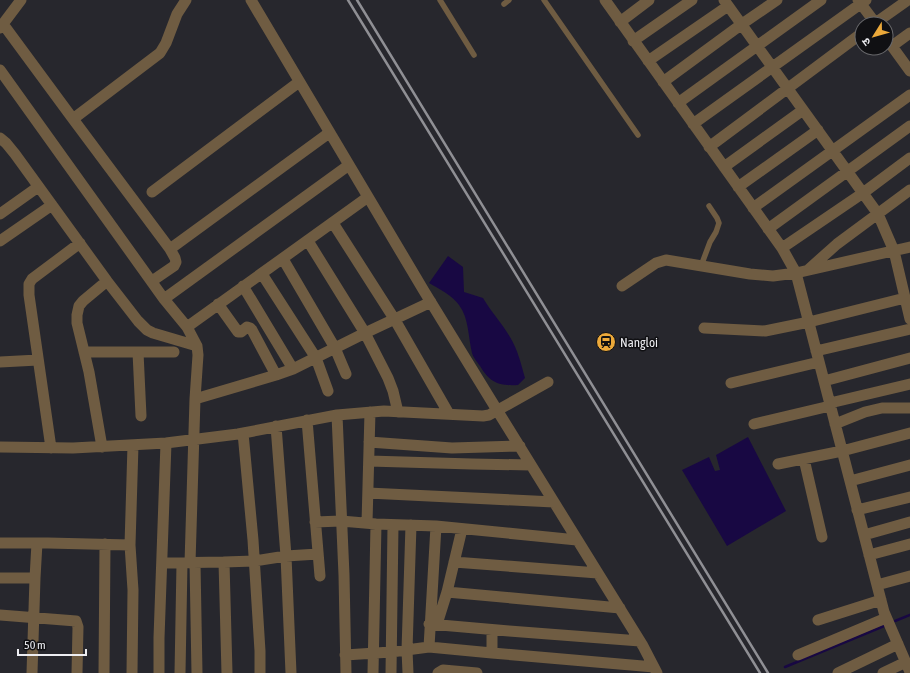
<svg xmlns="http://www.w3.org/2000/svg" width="910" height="673" viewBox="0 0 910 673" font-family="'Asap Condensed','Noto Sans Devanagari',sans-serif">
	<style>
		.water { fill: #180843 }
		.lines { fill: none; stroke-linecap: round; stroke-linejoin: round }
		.stream { stroke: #180843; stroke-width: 2.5 }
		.lane { stroke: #6f5c42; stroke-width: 5.5 }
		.street { stroke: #6f5c42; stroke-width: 11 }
		.rail { stroke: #8f8f94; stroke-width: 2.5 }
		.labels { text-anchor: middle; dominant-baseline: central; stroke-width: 3; stroke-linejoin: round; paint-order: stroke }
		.poi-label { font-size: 13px; fill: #eeeef2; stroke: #101013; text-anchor: start }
	</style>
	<rect width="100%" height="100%" fill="#27272d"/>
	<path class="water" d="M448 256 463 267 464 292 483 298C491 312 502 323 510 337 518 350 521 364 525 378L518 385C499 386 490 383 480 366 477 362 473 357 472 353 468 337 469 318 459 305 452 295 439 289 429 283Z
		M748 437 786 511 727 546 682 470 709 457 715 471 720 470 716 455Z"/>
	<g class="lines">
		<path class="stream" d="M895 621 910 615
			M785 667 884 626"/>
		<path class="lane" d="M440 0 474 55
			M544 0 638 135
			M504 4 509 0
			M701 266 710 242 716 232 719 223 717 218 709 206"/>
		<path class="street" d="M251 0 424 291 497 410 643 646 657 673
			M605 0 782 248 796 273 884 612 910 672
			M724 0 878 214 894 251 910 319
			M858 0 876 24
			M620 22 649 0
			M3 24 73 119 170 249 175 258 176 262 174 266 152 281
			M874 24 908 0
			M0 28 21 0
			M886 38 910 71
			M633 41 692 0
			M892 46 910 33
			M648 61 728 6
			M0 70 164 299 187 327 197 346 198 355 195 399 190 563
			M663 82 742 24 777 0
			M678 103 821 0
			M73 119 160 53 166 43 177 14 186 0
			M693 124 866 0
			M0 138 6 143 15 154 107 281 138 321 147 330 153 333 197 346
			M709 147 862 33
			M724 167 803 110
			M738 187 818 130
			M152 192 299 82
			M753 208 910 95
			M0 214 38 187
			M333 223 395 320 449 414
			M768 229 910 126
			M0 241 52 205
			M308 241 365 333 388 378 393 391 398 412
			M782 248 863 193 910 158
			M170 249 329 133
			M283 259 335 348 346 374
			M809 269 837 244 910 190
			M262 274 316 358 328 391
			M243 286 293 369
			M622 286 656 263 666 260 750 274 773 276 796 273 910 247
			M164 299 349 165
			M218 304 238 332H241L247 327 250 328 252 330 276 375
			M187 327 368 197
			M704 328 765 331 809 322 905 298
			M816 351 910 329
			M84 352H174
			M138 352 141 416
			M0 362 38 360
			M824 381 910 358
			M731 383 819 362
			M195 399 276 375 293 369 365 333 431 302
			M830 403 910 384
			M337 415 344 575 346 673
			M307 420 320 576
			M754 424 830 406
			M835 424 865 412 882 408H910
			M276 426 286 556 291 673
			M243 433 253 540 260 651V673
			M369 442 452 448 520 446
			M0 447 73 448 166 443 238 434 337 415 384 411 483 416 489 415 548 382
			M102 447 89 372 77 323V315L79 306 83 301 107 281
			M51 448 29 295V284L32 279 80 243
			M804 459 822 537
			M369 461 472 464 531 465
			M778 464 842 451 910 433
			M850 481 910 465
			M368 493 554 502
			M857 510 910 497
			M315 522 341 521 376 524 436 526 577 540
			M367 523 370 412
			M864 535 910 522
			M0 543H48L130 545
			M869 555 910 544
			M454 562 598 573
			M162 563 224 562
			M195 563 197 673
			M0 578H35
			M877 585 910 576
			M447 592 620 608
			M0 615 76 621 78 627 77 673
			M818 620 881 600
			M429 624 509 631 640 641
			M437 624 447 592 462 529
			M429 647 492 653V630
			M492 653 654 667
			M345 655 391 652 429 647 436 526
			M798 655 886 618
			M32 673 35 578 37 543
			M104 673 105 544
			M132 673 133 590 130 545 133 445
			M159 673V638L166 443
			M180 673 182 563
			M227 673 224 562 254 561 286 556 318 554
			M373 673 376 524
			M391 673 393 525
			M408 673 407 650 411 525
			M438 673 443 670 477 673
			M838 673 898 644
			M883 673 906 662"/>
		<path class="rail" d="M348 0 760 673
			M357 0 768 673"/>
	</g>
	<defs>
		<g id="station-disc" transform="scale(1)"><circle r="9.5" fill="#eca93a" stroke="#101013"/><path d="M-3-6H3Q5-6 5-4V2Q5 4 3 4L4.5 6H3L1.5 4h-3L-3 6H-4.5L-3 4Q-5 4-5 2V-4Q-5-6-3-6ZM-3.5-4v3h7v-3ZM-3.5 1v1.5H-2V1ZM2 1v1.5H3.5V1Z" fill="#111"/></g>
	</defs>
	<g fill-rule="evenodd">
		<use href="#station-disc" x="606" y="342"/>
	</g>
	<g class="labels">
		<g class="poi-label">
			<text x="620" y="342">Nangloi</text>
		</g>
	</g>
	<g transform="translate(874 36) rotate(233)"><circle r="19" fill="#101013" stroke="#69696c"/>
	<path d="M0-3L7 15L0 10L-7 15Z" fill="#eca93a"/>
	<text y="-6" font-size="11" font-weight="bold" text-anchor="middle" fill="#eeeef2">उ</text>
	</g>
	<path d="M18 649v6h68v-6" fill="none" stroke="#eeeef2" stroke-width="2"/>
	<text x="24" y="649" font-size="12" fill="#eeeef2" stroke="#101013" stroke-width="3" paint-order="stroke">50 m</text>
</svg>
